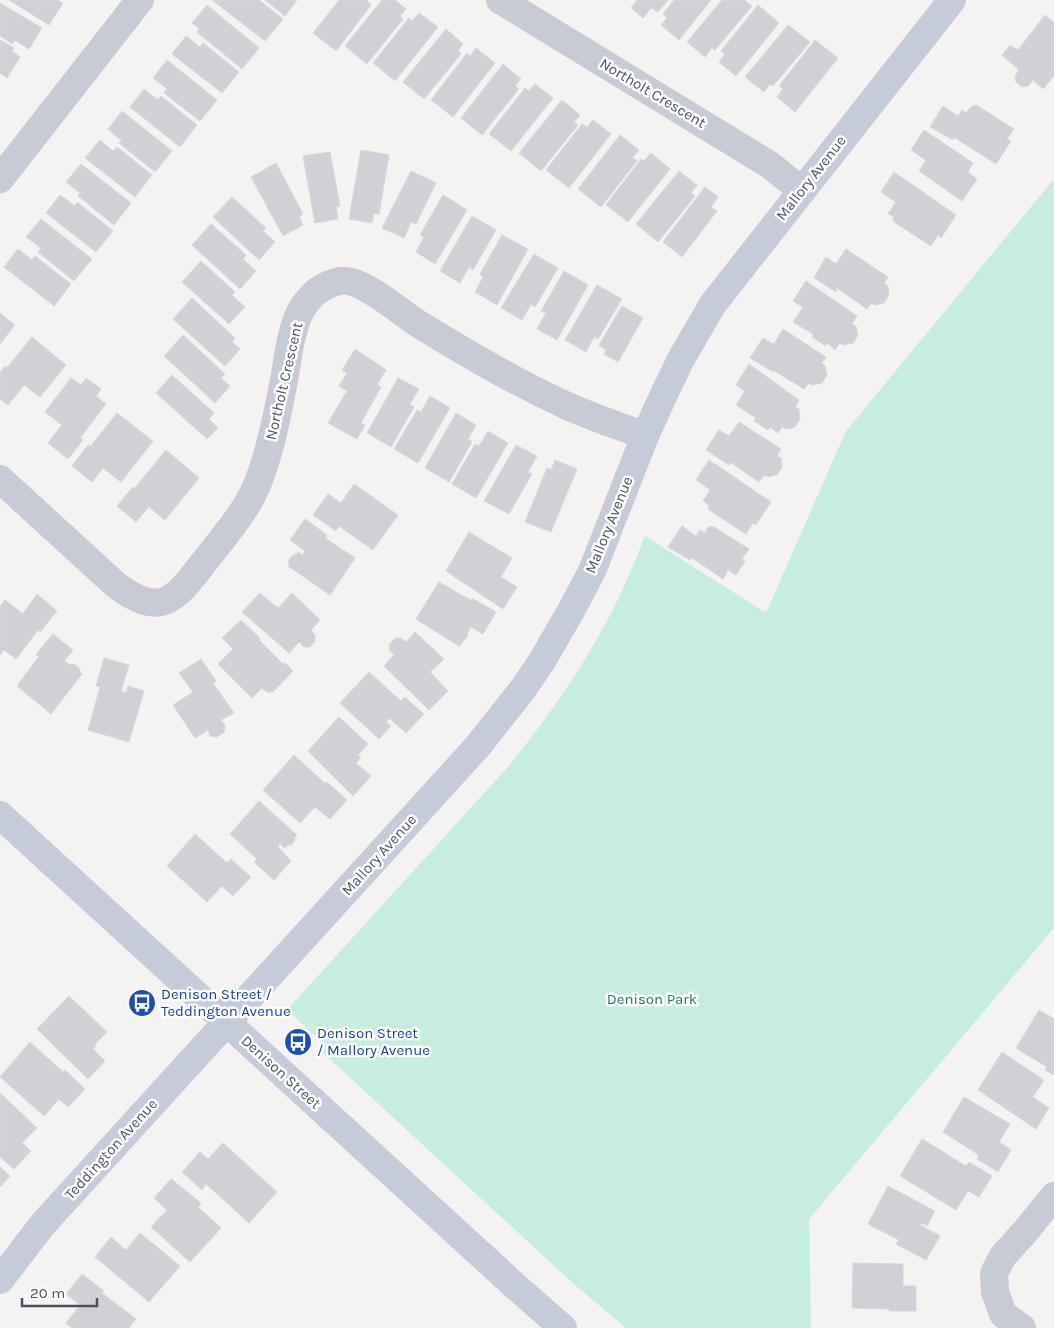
<svg xmlns="http://www.w3.org/2000/svg" width="1054" height="1328" viewBox="0 0 1054 1328" font-family="Karla,sans-serif">
	<style>
		.green { fill: #c5eede }
		.building { fill: #d0d1d6; stroke: #d7d7dd }
		.lines { fill: none; stroke-linecap: round; stroke-linejoin: round }
		.street { stroke: #c7cbd6; stroke-width: 28 }
		.secondary { stroke: #c6cbd9; stroke-width: 28 }
		.labels { text-anchor: middle; dominant-baseline: central; stroke-width: 5; stroke-linejoin: round; paint-order: stroke }
		.street-label { font-size: 15px; fill: #4b515f; stroke: #fff }
		.transit-label { font-size: 15px; fill: #164399; stroke: #fff; text-anchor: start }
		.park-label { font-size: 15px; fill: #1d7f63; stroke: #fff }
	</style>
	<rect width="100%" height="100%" fill="#f4f3f2"/>
	<path class="green" d="M1054 179V928L809 1219 811 1328H626L576 1286 320 1050 324 1044 287 1010 508 767C553 711 595 651 624 586 632 570 638 553 645 536L766 613 846 431Z"/>
	<path class="building" d="M9 0H57L63 3 49 25Z
		M212 0H259L283 19 265 41Z
		M265 0H297L285 16Z
		M339 0H368L367 1 371 5 336 51 313 33Z
		M382 0H395L406 9 400 16 403 19 367 64 345 46Z
		M637 0H668L658 12 651 8 643 18 631 8Z
		M674 0H711L679 40 661 25 667 18 663 14Z
		M722 0H744L752 6 715 50 712 48 705 57 687 42Z
		M0 3 42 28 29 49 15 40 13 44 0 36Z
		M207 5 259 48 242 69 197 32 200 29 192 23Z
		M758 5 779 23 736 76 719 62 725 54 721 51Z
		M419 13 438 27 395 81 373 63 409 18 412 21Z
		M1045 15 1054 22V76L1043 89 1033 80 1028 86 1022 87 1016 82 1015 76 1019 70 1002 55 1010 45 1018 50Z
		M788 25 810 42 773 86 770 84 764 92 745 77Z
		M446 29 463 44 458 51 461 54 424 99 403 82Z
		M186 36 200 47 203 43 239 72 222 93 172 54Z
		M0 40 14 48 12 51 20 57 7 78 0 73Z
		M815 40 838 58 795 112 777 97 783 89 779 86Z
		M476 48 495 63 453 117 431 100 467 53 470 56Z
		M167 60 217 100 200 121 164 93 167 89 153 78Z
		M503 64 521 79 515 86 519 89 482 135 461 118Z
		M535 84 553 98 511 151 489 134 525 88 529 91Z
		M144 89 158 100 161 96 197 125 180 147 130 107Z
		M562 100 580 115 574 122 578 125 541 171 519 153Z
		M976 105 1014 129 1007 139 1011 141 996 164 954 137 953 140 930 127 943 106 958 116 962 110 966 113 971 107Z
		M122 111 172 151 155 172 119 143 122 141 108 129Z
		M593 120 611 134 569 188 546 170 582 124 587 127Z
		M924 130 973 163 968 172 977 179 962 201 919 171 926 160 911 150Z
		M620 135 639 150 632 158 637 161 601 207 578 189Z
		M100 140 113 151 117 147 152 175 135 197 85 158Z
		M361 150 389 155 379 214 374 213 372 223 349 219Z
		M330 152 340 206 336 207 338 219 315 223 303 156Z
		M651 153 670 169 628 222 606 205 641 159 644 161Z
		M276 163 303 214 299 217 303 225 283 236 251 177Z
		M81 164 131 203 114 225 78 196 80 193 66 182Z
		M411 171 436 183 416 224 411 222 404 238 382 228Z
		M679 171 697 185 691 193 695 196 658 242 636 224Z
		M894 172 956 215 941 238 938 235 931 246 894 222 893 216 888 214 896 202 881 192Z
		M705 187 718 197 711 207 717 211 682 257 663 242Z
		M60 195 75 206 77 202 113 231 96 252 46 213Z
		M443 195 467 210 435 264 416 252 424 237 420 235Z
		M232 197 266 228 263 231 275 242 259 260 213 217Z
		M472 216 496 230 473 270 469 267 460 283 440 271Z
		M41 219 92 259 74 281 38 252 41 248 26 237Z
		M211 224 246 255 243 259 256 271 240 289 192 245Z
		M502 235 528 249 497 305 475 292 483 277 480 274Z
		M18 249 32 260 35 256 71 284 54 306 4 267Z
		M846 249 888 277 884 283 888 286 889 295 884 303 875 305 871 303 867 309 837 288 836 292 814 278 826 257 836 264Z
		M534 254 558 268 535 307 531 304 522 320 501 308Z
		M201 261 235 292 232 295 245 307 229 324 182 282Z
		M564 271 588 285 557 340 537 329 546 313 541 311Z
		M806 281 857 316 852 324 856 326 858 335 853 343 844 345 840 343 835 350 827 343 826 346 812 337 813 334 793 322 803 307 793 301Z
		M597 285 622 299 598 339 594 337 586 352 565 340Z
		M192 298 235 338 232 342 240 349 225 366 173 319Z
		M622 306 643 318 618 362 604 354 606 350 599 345Z
		M0 313 15 325 0 344Z
		M783 329 826 357 822 363 825 366 827 375 822 383 812 385 809 383 804 389 773 370V372L750 358 763 338 774 344Z
		M183 335 225 374 221 378 230 386 215 403 164 356Z
		M32 337 66 365 40 397 24 385 8 405 0 399V373L5 366 7 368Z
		M355 349 386 370 377 385 381 387 361 423 365 425 357 439 328 423 347 391 339 386 347 373 342 370Z
		M749 364 799 400 795 407 799 409 800 419 795 427 786 429 782 427 778 433 770 427 768 430 754 421 756 418 736 405 745 391 736 385Z
		M172 375 214 413 209 419 218 428 207 439 156 393Z
		M71 378 81 385 86 378 101 389 96 396 106 404 80 438 83 440 68 459 48 443 62 425 45 412Z
		M398 378 419 389 410 404 414 407 391 447 367 433Z
		M430 396 450 408 418 463 394 449 417 410 421 412Z
		M117 413 153 441 121 482 103 468 92 482 72 466 88 445 90 447Z
		M456 413 476 425 468 439 472 442 449 482 425 468Z
		M739 422 781 449 777 456 781 458 782 467 777 475 768 477 764 475 759 482 730 462 729 465 706 450 719 430 729 436Z
		M488 431 508 443 476 498 452 484 475 444 479 446Z
		M516 445 537 456 528 472 532 474 509 514 484 501Z
		M166 450 199 478 165 520 149 507 136 522 117 506 133 487 135 488Z
		M555 460 577 469 551 532 525 522 547 468 551 470Z
		M709 460 771 502 756 525 753 523 746 534 709 510 708 504 703 501 710 490 696 480Z
		M354 484 398 515 373 550 339 526 336 531 313 515 328 494 341 503Z
		M305 519 327 535 325 538 355 558 330 595 288 566 290 564 288 561 293 555 297 554 298 552 303 555 305 551 290 540Z
		M682 526 696 536 700 530 705 533 708 527H714L749 549 742 559 745 561 736 575 728 570 723 579 692 558 690 560 668 547Z
		M469 532 512 558 501 577 517 587 503 609 446 571Z
		M439 582 472 601V598L496 612 483 634 471 627 467 633 468 636 459 646 416 619Z
		M260 593 278 608 292 593 320 620 311 630 315 635V641L310 647H304L299 642 289 653 242 612Z
		M37 594 57 611 40 632 39 629 16 659 4 650 0 655V606L5 600 23 614Z
		M241 620 260 638 259 640 283 664 285 663 293 671 273 692H267L262 688 252 698 218 664 233 649 222 638Z
		M415 632 444 659 430 672 448 691 429 710 384 666 394 655 390 651 389 645 395 638H401L406 642Z
		M53 634 73 650 64 661 71 665 74 664 80 669V672L82 674 51 714 17 686 39 656 36 655 37 653Z
		M104 658 129 665 121 691 126 693 128 686 144 691 129 742 88 730 100 687 96 686Z
		M201 659 216 681 213 683 234 713 221 720 225 726 224 732 217 737 210 736 208 730 195 738 173 705 193 692 179 673Z
		M369 672 401 701 405 697 424 714 406 733 389 718 386 722 391 726 379 739 340 703Z
		M339 717 368 744 358 755 361 758 356 763 371 776 353 796 308 751Z
		M294 755 326 784 327 782 347 800 330 819 315 807 300 823 263 790Z
		M259 801 297 835 294 838 295 840 291 845H288L285 848 280 844 278 847 291 861 274 880 254 862 257 859 230 834Z
		M195 834 227 863 231 859 251 877 233 896 222 886 207 902 167 866Z
		M69 996 107 1032 95 1044 96 1045 93 1049 105 1061 88 1079 37 1029Z
		M1039 1010 1054 1019V1075L1045 1070 1047 1067 1016 1048Z
		M30 1042 63 1072 65 1070 85 1089 68 1107 59 1099 44 1116 0 1077Z
		M1002 1052 1044 1080 1033 1097 1049 1108 1036 1129 978 1090Z
		M0 1093 37 1128 22 1143 31 1151 14 1169 0 1157Z
		M964 1097 1010 1124 999 1142 1011 1150 998 1172 977 1159 979 1155 943 1132Z
		M922 1139 966 1166 969 1162 992 1176 979 1197 968 1191 956 1210 900 1176Z
		M223 1143 277 1192 249 1223 206 1184 202 1190 182 1172 200 1152 208 1159Z
		M0 1167 10 1176 0 1187Z
		M171 1179 201 1203 198 1207 221 1228 190 1262 151 1227 167 1210 154 1198Z
		M888 1186 935 1211 927 1226 921 1223 920 1225 940 1236 926 1260 896 1244 899 1240 868 1224Z
		M140 1233 180 1266 149 1302 95 1257 111 1237 126 1250Z
		M853 1263 903 1264V1286H916V1311H889V1309L852 1308Z
		M82 1274 104 1291 102 1293 136 1319 129 1328H72L66 1323 80 1305 66 1294Z"/>
	<g class="lines">
		<path class="street" d="M500 0 770 165 802 191
			M0 179 140 0
			M0 479 116 585C158 616 172 604 201 566 223 537 250 509 261 474 272 445 279 406 285 375 288 355 291 333 299 314 308 297 320 285 340 281 360 277 399 311 417 323 464 352 511 380 561 403 588 416 617 425 645 436
			M1022 1328 1003 1314 995 1292 994 1273 1003 1256 1024 1233 1054 1196"/>
		<path class="secondary" d="M0 815 514 1285 563 1328
			M0 1280 43 1224 477 747 523 689 542 661 572 609 592 571 645 436 665 392 681 359 713 304 952 0"/>
	</g>
	<defs>
		<g id="bus-disc" transform="scale(1.4375)"><circle r="9.5" fill="#1a4fb4" stroke="#fff"/><path d="M-5-6H5V4H4V6H2V4H-2V6H-4V4H-5ZM-3.5-4V0h7V-4ZM-3.5 1.2v1.5H-2V1.2ZM2 1.2v1.5H3.5V1.2Z" fill="#fff"/></g>
	</defs>
	<g fill-rule="evenodd">
		<use href="#bus-disc" x="142" y="1003"/>
		<use href="#bus-disc" x="298" y="1042"/>
	</g>
	<g class="labels">
		<g class="street-label">
			<text transform="translate(653 93) rotate(31)">Northolt Crescent</text>
			<text transform="translate(811 178) rotate(-52)">Mallory Avenue</text>
			<text transform="translate(284 381) rotate(-77)">Northolt Crescent</text>
			<text transform="translate(609 525) rotate(-68)">Mallory Avenue</text>
			<text transform="translate(379 855) rotate(-48)">Mallory Avenue</text>
			<text transform="translate(281 1072) rotate(42)">Denison Street</text>
			<text transform="translate(111 1149) rotate(-48)">Teddington Avenue</text>
		</g>
		<g class="transit-label">
			<text x="161" y="994">Denison Street /<tspan x="161" dy="17">Teddington Avenue</tspan></text>
			<text x="317" y="1033">Denison Street<tspan x="317" dy="17">/ Mallory Avenue</tspan></text>
		</g>
		<g class="park-label">
			<text x="652" y="999">Denison Park</text>
		</g>
	</g>
	<path d="M22 1298v8h75v-8" fill="none" stroke="#4b515f" stroke-width="2.5"/>
	<text x="30" y="1298" font-size="15" fill="#4b515f" stroke="#ffffff" stroke-width="4" paint-order="stroke">20 m</text>
</svg>
